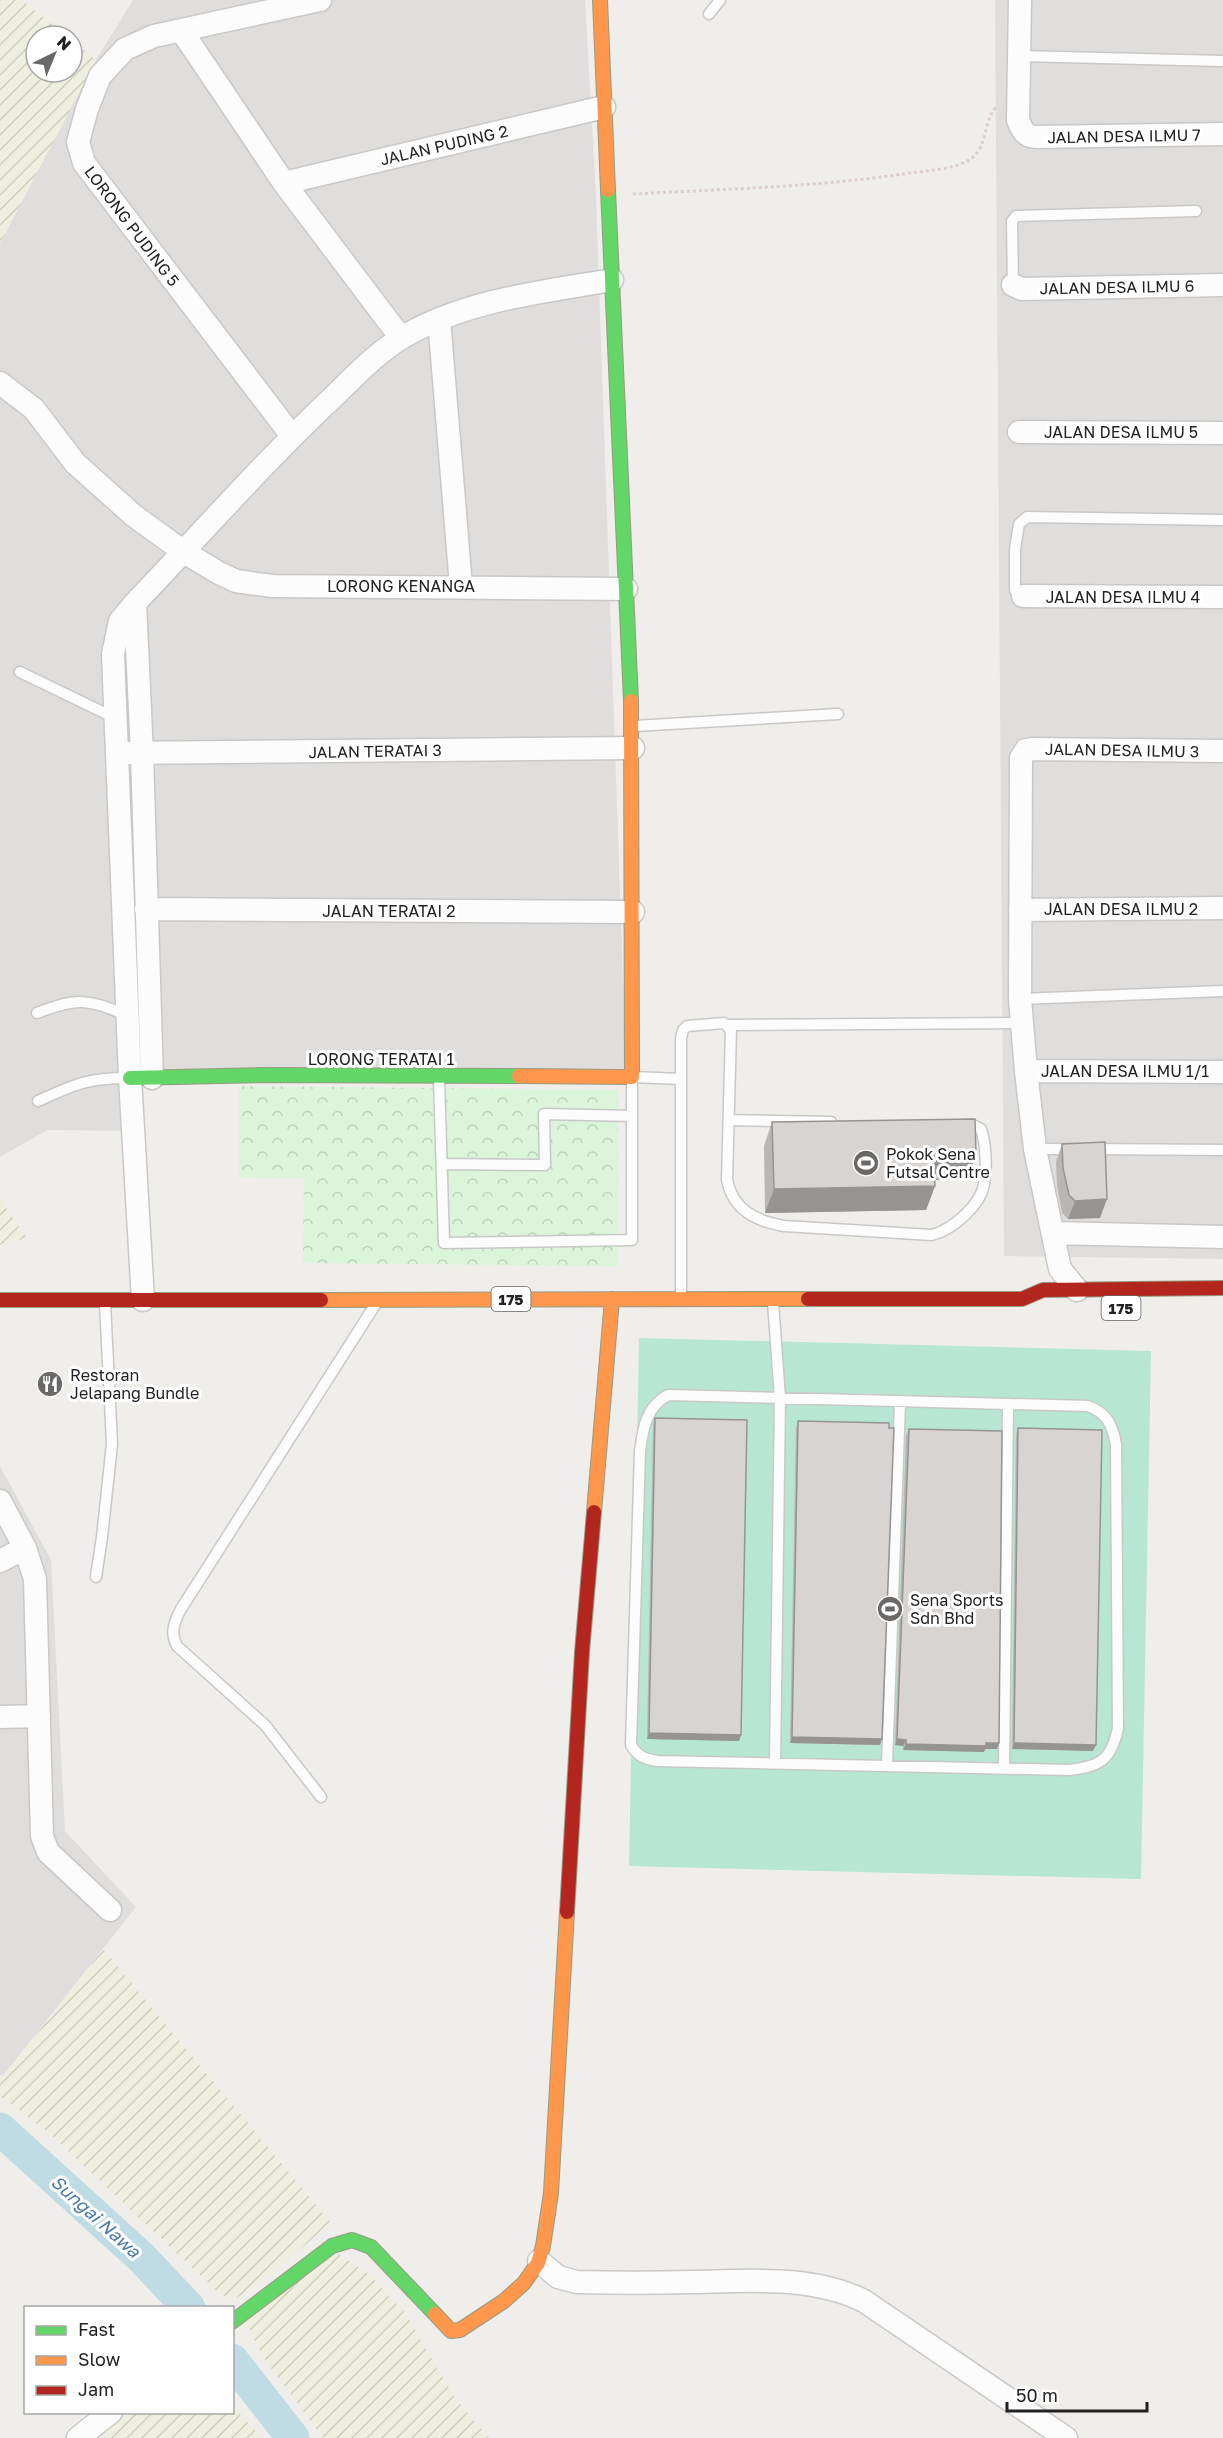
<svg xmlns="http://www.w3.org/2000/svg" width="1223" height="2438" viewBox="0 0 1223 2438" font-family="'Golos Text',sans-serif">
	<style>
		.residential { fill: #dfdedc }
		.farmland { fill: url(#farmland-furrows) }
		.park { fill: url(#park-crowns) }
		.pitch { fill: #b7e6d2 }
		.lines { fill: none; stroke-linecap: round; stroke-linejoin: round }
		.river { stroke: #bfdbe3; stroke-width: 33 }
		.lane-casing { stroke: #c9c8c7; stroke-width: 13 }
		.street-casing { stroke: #c9c8c7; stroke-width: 25 }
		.fast-casing { stroke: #999a82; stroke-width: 16 }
		.slow-casing { stroke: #999a82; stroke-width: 16 }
		.jam-casing { stroke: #999a82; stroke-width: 16 }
		.path { stroke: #dccecd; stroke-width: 3; stroke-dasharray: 3 3; stroke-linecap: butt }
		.lane { stroke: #fdfcfc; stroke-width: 10 }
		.street { stroke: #fdfcfc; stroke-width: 22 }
		.fast { stroke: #63d668; stroke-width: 14 }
		.slow { stroke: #ff974d; stroke-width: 14 }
		.jam { stroke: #b3261e; stroke-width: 14 }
		.wall { fill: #b9b6b5 }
		.shaded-wall { fill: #969493 }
		.building { fill: #d7d4d2; stroke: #969493; stroke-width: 1.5 }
		.labels { text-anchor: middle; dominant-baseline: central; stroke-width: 6; stroke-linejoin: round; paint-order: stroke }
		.shield { fill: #fff; stroke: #646464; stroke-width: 1.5 }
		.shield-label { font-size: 15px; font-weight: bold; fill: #222 }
		.street-label { font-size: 16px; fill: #222; stroke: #fff }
		.poi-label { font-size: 16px; fill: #222; stroke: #fff; text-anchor: start }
		.water-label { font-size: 18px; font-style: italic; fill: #4a7aab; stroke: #fff }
	</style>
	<defs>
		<pattern id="farmland-furrows" width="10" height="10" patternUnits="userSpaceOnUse" patternTransform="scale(1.5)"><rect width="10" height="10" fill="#efefdf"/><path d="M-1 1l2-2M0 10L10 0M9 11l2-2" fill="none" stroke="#cdcdbf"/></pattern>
		<pattern id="park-crowns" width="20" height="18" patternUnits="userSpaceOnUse" patternTransform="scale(1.5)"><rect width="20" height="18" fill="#daf5da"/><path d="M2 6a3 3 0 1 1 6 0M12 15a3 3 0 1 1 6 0" fill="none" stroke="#bbd2bb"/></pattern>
	</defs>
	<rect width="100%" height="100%" fill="#f0eeeb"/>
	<path class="residential" d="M133 0H585L596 197 626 1068 134 1075V1131L47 1130 0 1157V243L96 60Z
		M995 0H1223V1259L1004 1256Z
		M0 1466 51 1560 65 1831 136 1907 2 2077 0 2075Z"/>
	<path class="farmland" d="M0 0H22L67 36H36V72H72V40L96 60 0 243Z
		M0 1199 27 1238 0 1245Z
		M103 1949 331 2223 255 2287 236 2298 221 2295 49 2133 0 2096V2075L3 2077Z
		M334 2251 369 2274 405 2313 455 2398 489 2438H323L263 2357 243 2316Z
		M233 2407 262 2438H85L118 2413 232 2412Z"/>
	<path class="park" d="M239 1086 618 1090 617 1266 303 1263 304 1178 239 1177Z"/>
	<path class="pitch" d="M639 1338 1151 1351 1141 1879 629 1866Z"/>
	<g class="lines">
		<path class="river" d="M0 2129 142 2258 189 2308
			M232 2360 293 2438"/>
		<g class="lane-casing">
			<path id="lane" d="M709 14 720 0
				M1020 56 1223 61
				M1013 285 1012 221 1016 216 1196 211
				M1023 596 1015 590V549L1019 524 1027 517 1223 520
				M20 672 115 718
				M635 726 838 714
				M1020 999 1223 991
				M37 1013C78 997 88 999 128 1016
				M727 1025 1022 1023
				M439 1079 444 1243 632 1240V1077L681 1079
				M38 1101C74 1085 87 1078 126 1078
				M729 1120 831 1122
				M1035 1149H1073
				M1091 1149 1223 1150
				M442 1164 545 1165 544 1114 632 1116
				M681 1297V1039L683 1030 687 1026 724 1023 731 1030 727 1180C733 1210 756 1221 784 1226L932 1235C952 1230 981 1205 984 1184 987 1168 986 1144 981 1129L973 1125H963
				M773 1302 780 1398 775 1763
				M668 1395 1088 1406C1107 1413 1112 1424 1116 1444L1118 1728C1111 1761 1100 1766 1069 1770L657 1761C645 1759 637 1756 631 1745L640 1451C643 1428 646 1407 668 1395Z
				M96 1577 102 1537 112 1444 105 1303
				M887 1765 900 1402
				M1004 1768 1008 1404
				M321 1797 265 1725 177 1646C170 1633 174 1622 181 1609L375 1305"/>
		</g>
		<g class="street-casing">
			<path id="street" d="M1020 0 1018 120C1022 130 1025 137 1037 137L1223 134
				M181 30 284 183 401 338
				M284 183 604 107
				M1013 285 1022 289 1223 285
				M439 319 461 586
				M0 383 34 409 75 463 133 515 184 552 219 573 236 581 272 586 626 589
				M1019 432 1223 433
				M292 436 84 163 78 142 87 109 100 76 125 49 154 36 320 0
				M1023 596 1223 597
				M135 603 142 754 152 1078
				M117 753 633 748
				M146 909 633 912
				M1020 910 1223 908
				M1026 1071 1223 1072
				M1054 1233 1223 1237
				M1077 1290 1060 1269 1035 1149 1026 1071 1020 999 1021 758 1026 750 1033 749 1223 751
				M143 1300 130 1078 113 654 120 621 135 603C200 535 262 464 330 400 353 378 376 353 403 337 466 300 541 292 612 280
				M0 1501 25 1548 35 1579 42 1836 48 1852 110 1910
				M0 1561 25 1548
				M0 1717 39 1716
				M539 2261 558 2277 577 2282C616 2283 654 2283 692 2282 748 2281 813 2275 864 2301L1066 2438
				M78 2438 111 2412"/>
		</g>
		<g class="fast-casing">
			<path id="fast" d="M608 190 631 701
				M130 1078 265 1075 519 1076
				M232 2322 332 2246 352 2240 371 2247 435 2314"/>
		</g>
		<g class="slow-casing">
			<path id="slow" d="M600 0 608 190
				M519 1076 632 1077 631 701
				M321 1300 808 1299
				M594 1512 612 1299
				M435 2314 451 2331 460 2330 504 2301 524 2283 538 2263 543 2246 551 2193 567 1912"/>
		</g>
		<g class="jam-casing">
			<path id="jam" d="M808 1299H1022L1043 1290 1223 1288
				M0 1300H321
				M567 1912 582 1652 594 1512"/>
		</g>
		<path class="path" d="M633 194C725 189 818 187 910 173 929 170 956 170 972 158 988 146 983 120 997 106"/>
		<use href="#lane" class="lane"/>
		<use href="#street" class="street"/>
		<use href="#fast" class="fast"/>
		<use href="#slow" class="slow"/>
		<use href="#jam" class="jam"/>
	</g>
	<path class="wall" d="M772 1122 976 1155 968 1179 935 1180V1186L926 1210 765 1213 764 1146Z
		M1062 1144 1100 1218 1068 1219 1062 1213 1057 1186 1056 1162Z
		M655 1418 741 1735 739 1741 647 1739 653 1424Z
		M798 1421 880 1745 790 1743 796 1428Z
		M1018 1428 1093 1751 1012 1749 1016 1434Z
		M909 1429 999 1743 997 1749H985L984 1752 903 1750V1746L895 1745 906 1435Z"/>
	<path class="shaded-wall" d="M976 1155 968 1179 925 1180 934 1156Z
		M935 1186 926 1210 765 1213 774 1189Z
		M1107 1199 1100 1218 1068 1219 1075 1201Z
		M649 1733 741 1735 739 1741 647 1739Z
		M792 1737 882 1739 880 1745 790 1743Z
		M897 1739 906 1740 903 1746 895 1745Z
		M986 1743H999L997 1749H985L984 1752 903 1750 906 1744Z
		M1014 1743 1096 1745 1093 1751 1012 1749Z"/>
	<path class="building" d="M975 1119 976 1155 934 1156 935 1186 774 1189 772 1122Z
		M1105 1142 1107 1199 1075 1201 1069 1195 1063 1168 1062 1144Z
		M655 1418 747 1420 741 1735 649 1733Z
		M798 1421 889 1423V1428H894L882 1739 792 1737Z
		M1018 1428 1102 1430 1096 1745 1014 1743Z
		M909 1429 1002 1431 999 1743H986V1746L906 1744V1740L897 1739Z"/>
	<defs>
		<g id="stadium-disc" transform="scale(1.35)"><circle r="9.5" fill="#6a6968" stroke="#fff"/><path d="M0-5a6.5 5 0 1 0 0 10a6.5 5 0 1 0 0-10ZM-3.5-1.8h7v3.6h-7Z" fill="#fff"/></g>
		<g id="restaurant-disc" transform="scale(1.35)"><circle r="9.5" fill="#6a6968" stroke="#fff"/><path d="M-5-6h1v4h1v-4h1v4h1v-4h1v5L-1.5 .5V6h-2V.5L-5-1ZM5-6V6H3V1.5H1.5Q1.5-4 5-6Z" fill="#fff"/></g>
	</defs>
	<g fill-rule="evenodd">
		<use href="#stadium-disc" x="866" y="1163"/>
		<use href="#restaurant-disc" x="50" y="1384"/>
		<use href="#stadium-disc" x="890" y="1609"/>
	</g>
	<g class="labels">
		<g class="shield">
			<rect x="491.5" y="1287" width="39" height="24" rx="4.5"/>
			<rect x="1101.5" y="1296" width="39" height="24" rx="4.5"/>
		</g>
		<g class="shield-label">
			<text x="511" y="1299">175</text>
			<text x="1121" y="1308">175</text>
		</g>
		<g class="street-label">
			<text transform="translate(1124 136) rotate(-1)">JALAN DESA ILMU 7</text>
			<text transform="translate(444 145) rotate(-13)">JALAN PUDING 2</text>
			<text transform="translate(132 226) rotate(53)">LORONG PUDING 5</text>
			<text transform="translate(1117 287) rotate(-1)">JALAN DESA ILMU 6</text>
			<text x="1121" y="432">JALAN DESA ILMU 5</text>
			<text x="401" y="586">LORONG KENANGA</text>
			<text x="1123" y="597">JALAN DESA ILMU 4</text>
			<text transform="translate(1122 750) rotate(1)">JALAN DESA ILMU 3</text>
			<text transform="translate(375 751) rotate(-1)">JALAN TERATAI 3</text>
			<text x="1121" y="909">JALAN DESA ILMU 2</text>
			<text x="389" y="911">JALAN TERATAI 2</text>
			<text x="381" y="1059">LORONG TERATAI 1</text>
			<text x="1125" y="1071">JALAN DESA ILMU 1/1</text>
		</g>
		<g class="poi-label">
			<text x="886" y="1154">Pokok Sena<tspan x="886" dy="18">Futsal Centre</tspan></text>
			<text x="70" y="1375">Restoran<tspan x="70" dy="18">Jelapang Bundle</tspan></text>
			<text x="910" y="1600">Sena Sports<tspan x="910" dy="18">Sdn Bhd</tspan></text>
		</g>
		<g class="water-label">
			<text transform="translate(96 2216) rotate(42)">Sungai Nawa</text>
		</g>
	</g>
	<rect x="24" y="2306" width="210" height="108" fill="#ffffff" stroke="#a7a7a7" stroke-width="1.5"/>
	<rect x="36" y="2326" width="30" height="9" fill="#63d668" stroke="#a7a7a7" stroke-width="1.5"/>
	<text x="78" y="2336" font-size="18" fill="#222222">Fast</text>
	<rect x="36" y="2356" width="30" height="9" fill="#ff974d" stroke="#a7a7a7" stroke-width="1.5"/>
	<text x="78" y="2366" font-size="18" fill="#222222">Slow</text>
	<rect x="36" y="2386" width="30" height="9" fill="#b3261e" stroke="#a7a7a7" stroke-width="1.5"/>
	<text x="78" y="2396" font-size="18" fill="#222222">Jam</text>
	<g transform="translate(54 54) rotate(43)"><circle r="28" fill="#ffffff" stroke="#a7a7a7" stroke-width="1.5"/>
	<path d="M0-4.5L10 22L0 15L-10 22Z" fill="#6a6968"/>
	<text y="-9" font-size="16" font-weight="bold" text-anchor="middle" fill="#222222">N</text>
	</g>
	<path d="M1007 2402v9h140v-9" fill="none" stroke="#222222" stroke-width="3"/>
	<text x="1016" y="2402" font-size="18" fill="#222222" stroke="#ffffff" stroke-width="4.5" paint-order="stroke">50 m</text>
</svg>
